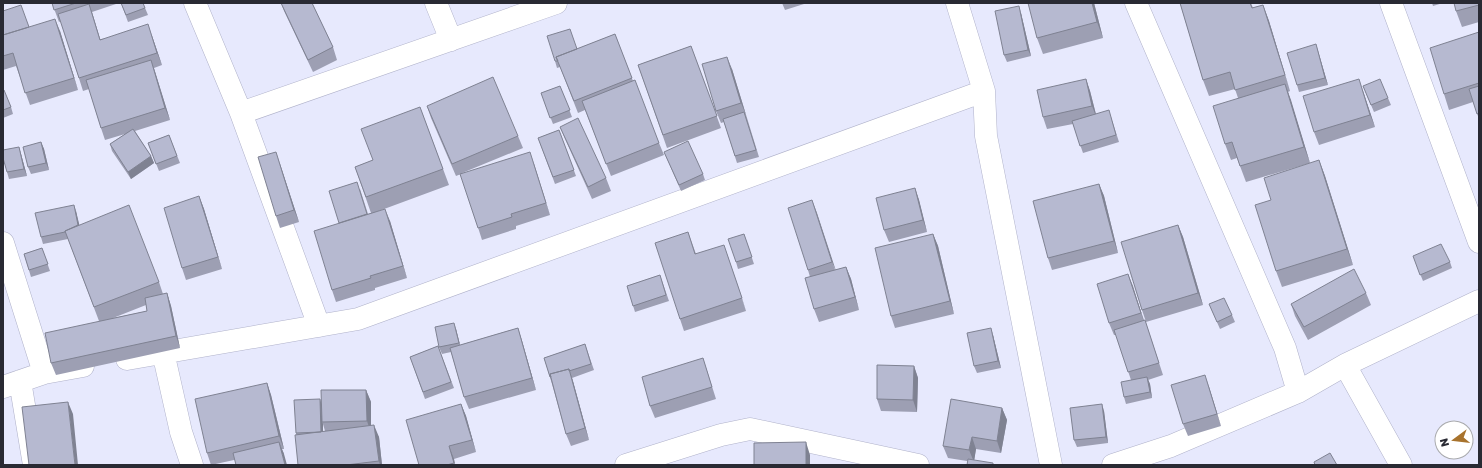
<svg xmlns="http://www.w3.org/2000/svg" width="1482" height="468" viewBox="0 0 1482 468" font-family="'Golos Text',sans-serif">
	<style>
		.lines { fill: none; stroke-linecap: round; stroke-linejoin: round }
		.minor-casing { stroke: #b0b2ca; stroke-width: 23 }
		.minor { stroke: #fff; stroke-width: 22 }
		.wall { fill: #9d9fb3; fill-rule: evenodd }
		.shaded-wall { fill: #7f8292 }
		.building { fill: #b6b9d0; stroke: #7f8292 }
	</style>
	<rect width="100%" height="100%" fill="#e7e9fd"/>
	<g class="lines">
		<g class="minor-casing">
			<path id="minor" d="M195 3 241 113 319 326
				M436 3 451 40
				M957 3 984 91 986 136 1051 465
				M1136 3 1285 348 1298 392
				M1391 3 1479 242
				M241 113 556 3
				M3 243 44 373
				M163 352 181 432 192 465
				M127 359 358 319 984 91
				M20 381 34 465
				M3 387 44 373 83 366
				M626 465 721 435 750 429 918 465
				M1113 465 1171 446 1298 392 1345 365
				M1401 465 1345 365 1479 301"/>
		</g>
		<use href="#minor" class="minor"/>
	</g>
	<path class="wall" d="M52 3H119L92 12 100 39 152 36 162 65 154 68 170 120 135 131 151 156 154 163 131 179 112 151 110 144 125 134 105 140 101 128 89 89 83 91 61 21 59 22Z
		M121 3H143L148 15 128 22Z
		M281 3H312L333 47 337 60 313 72 284 11Z
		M782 3H804V4L785 10Z
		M1094 3 1103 38 1043 54 1037 38Z
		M1180 3H1251L1253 8 1263 5 1269 21 1290 91 1288 92 1310 163 1246 182 1237 158 1231 160 1225 144 1238 98 1235 89 1209 96 1203 80Z
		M1432 3H1443L1433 6Z
		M1479 3V22L1462 27 1456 11Z
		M3 11 29 27 60 31 78 90 30 105 16 66 3 70Z
		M1021 13 1031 56 1007 62 1004 55Z
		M1479 32V119L1473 102 1449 110 1444 94Z
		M615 34 633 81 659 143 664 155 611 176 585 110 578 113 560 67 557 68 555 61 577 49Z
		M1316 44 1328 85 1299 92 1297 85Z
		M691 46 721 128 667 148 638 65Z
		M732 69 759 157 737 163 724 122 721 123 716 111Z
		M1086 79 1090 91 1096 114 1111 117 1119 142 1083 153 1073 124 1047 129 1043 117Z
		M560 86 572 117 553 124 541 93Z
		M1363 86 1388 98 1391 105 1374 112Z
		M3 91 11 107 13 114 3 118Z
		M1363 91 1375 127 1319 145 1314 132Z
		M427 106 518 136 523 148 462 173 534 164 550 215 516 226V229L482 240 461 174 456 176 431 118Z
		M420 107 449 185 376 212 390 221 407 278 375 288V290L336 302 332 290 339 223 360 189 368 214 371 213 355 167 373 160Z
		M560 127 606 178 611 191 592 199 565 139Z
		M559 130 576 176 555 184 538 138Z
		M169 135 180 163 159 171 148 143Z
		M41 142 44 149 49 170 31 174 28 167Z
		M19 147 21 154 27 176 9 179 7 172Z
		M664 152 703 174 705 180 681 191Z
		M1319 160 1325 176 1353 265 1282 287 1276 271Z
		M280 164 299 222 280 228 276 216Z
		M1099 184 1104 196 1118 253 1052 270 1048 258Z
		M915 188 919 200 927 232 889 242 884 230Z
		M199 196 204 209 222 269 186 280 182 268Z
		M812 200 835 270 846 267 851 279 859 310 819 322 814 309 810 277 808 270Z
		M76 211 79 225 159 282 163 294 167 293 171 306 180 348 56 375 51 363 99 321 68 239 43 244 41 237ZM146 305 147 311 113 318Z
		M1178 225 1183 237 1203 305 1146 322 1142 310Z
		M688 232 696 254 728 257 746 311 684 331 680 319Z
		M744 234 754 264 738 269 736 262Z
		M933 234 938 246 954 314 895 328 891 316Z
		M42 248 50 271 31 277 24 254Z
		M1413 256 1450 262 1452 268 1423 281Z
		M1128 274 1144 320H1145L1149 332 1163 375 1148 380 1150 384 1152 398 1126 404 1124 397 1131 380 1116 335H1114L1109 323Z
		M660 275 669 301 635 312 627 286Z
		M1366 293 1371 305 1308 340 1295 316 1291 304Z
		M1209 304 1232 315 1235 322 1220 329Z
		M518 328 522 341 536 390 469 409 464 397 451 352 442 354 439 347 456 329 460 345Z
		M993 335 1001 368 977 373 974 366Z
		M585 344 594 370 572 378 589 440 571 446 566 434 552 384 544 358Z
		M438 346 454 388 425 399 410 357Z
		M703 358 716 399 655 418 650 406Z
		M914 366 918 378 917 412 881 411 877 399Z
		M267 383 271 395 284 449H282L284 454 234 460 211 465 207 453Z
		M1209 387 1221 426 1188 436 1183 424Z
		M366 390 371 402V426L379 437 382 465H298L296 433 320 399 321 404ZM323 424 325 431 323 432Z
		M461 404 466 416 476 452 454 459 455 465H419Z
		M1002 408 1007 420 1001 453 976 449 974 460 967 461 948 458 943 446Z
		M1104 411 1108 443 1077 447 1074 440Z"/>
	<path class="shaded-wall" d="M1092 3H1094L1103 38 1097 22Z
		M89 4 93 16 104 52 100 40Z
		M1263 5 1269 21 1290 91 1285 75Z
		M1019 6 1021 13 1031 56 1028 50Z
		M55 19 60 31 78 90 74 78Z
		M148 24 152 36 162 65 157 53Z
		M1316 44 1318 51 1328 85 1325 78Z
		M727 57 732 69 746 115 741 103Z
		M151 60 155 72 170 120 165 108Z
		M1086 79 1090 91 1097 119 1092 106Z
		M1359 79 1375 127 1370 115Z
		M1285 84 1291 100 1310 163 1304 147Z
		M41 142 44 149 49 170 46 163Z
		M19 147 21 154 27 176 24 169Z
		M276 152 280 164 299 222 294 210Z
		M530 152 534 164 550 215 546 203Z
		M151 156 154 163 131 179 128 172Z
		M1319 160 1325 176 1353 265 1347 249Z
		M1099 184 1104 196 1118 253 1114 241Z
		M915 188 919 200 927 232 923 220Z
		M199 196 204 209 222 269 218 257Z
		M812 200 817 213 837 274 832 262Z
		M74 205 76 211 82 236 79 229Z
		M385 209 390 221 407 278 403 266Z
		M1178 225 1183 237 1203 305 1198 293Z
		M933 234 938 246 954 314 950 301Z
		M724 245 746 311 742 298Z
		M846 267 851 279 859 310 855 297Z
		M1128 274 1133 286 1145 325Z
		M167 293 171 306 180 348 176 336Z
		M454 323 456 329 461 349 459 343Z
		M518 328 522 341 536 390 532 378Z
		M991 328 993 335 1001 368 998 361Z
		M914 366 918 378 917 412 913 400Z
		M569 369 573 381 589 440 585 428Z
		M1205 375 1209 387 1221 426 1217 414Z
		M1147 377 1150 384 1152 398 1150 392Z
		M267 383 271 395 284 449 279 436Z
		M366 390 371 402V433L367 421Z
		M320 399 322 406V422L323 424V439L321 432Z
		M68 402 73 414 78 465H75Z
		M461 404 466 416 476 452 472 440Z
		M1102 404 1104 411 1108 443 1106 437Z
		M1002 408 1007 420 1001 453 997 441Z
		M374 425 379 437 382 465H380L379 461Z
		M972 437 976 449 974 462 969 450Z
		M279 442 284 454 287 465H285Z
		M806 442 810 455V465H806Z
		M449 446 454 459 455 465 454 463Z"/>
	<path class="building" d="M52 3H76L54 10Z
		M121 3H143L145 8 126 15Z
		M281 3H312L333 47 308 60Z
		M1028 3H1092L1097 22 1037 38Z
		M1180 3H1250L1252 8 1263 5 1285 75 1235 90 1230 72 1203 80Z
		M1454 3H1479V5L1456 11Z
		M89 4 100 40 148 24 157 53 79 78 58 14Z
		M21 5 29 27 3 35V11Z
		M1019 6 1028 50 1004 55 995 11Z
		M55 19 74 78 25 93 13 53 3 56V35Z
		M570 29 577 49 556 57 558 61H555L547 36Z
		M1479 32V83L1444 94 1430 48Z
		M615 34 632 78 574 101 556 57Z
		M1316 44 1325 78 1297 85 1287 53Z
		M691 46 717 116 663 135 638 65Z
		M727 57 741 103 716 111 702 64Z
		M151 60 165 108 101 128 86 80Z
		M493 77 518 136 452 164 427 106Z
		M1086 79 1092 106 1043 117 1037 90Z
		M1359 79 1370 115 1314 132 1303 96Z
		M1380 79 1388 98 1371 105 1363 86Z
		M635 80 659 143 606 164 582 101Z
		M1285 84 1304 147 1240 166 1232 142 1225 144 1213 106Z
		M560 86 570 110 550 118 541 93Z
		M1479 86V113L1477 114 1469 89Z
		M4 90 11 107 3 110V91Z
		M420 107 443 169 366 197 355 167 373 160 361 129Z
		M1109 110 1116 135 1080 146 1072 121Z
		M744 112 756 150 735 156 723 119Z
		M578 118 606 178 588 187 560 127Z
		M133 129 151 156 128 172 110 144Z
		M559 130 574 170 553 177 538 138Z
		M169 135 177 156 156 164 148 143Z
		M688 141 703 174 679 185 664 152Z
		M41 142 46 163 28 167 23 147Z
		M19 147 24 169 7 172 3 158V150Z
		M276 152 294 210 276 216 258 157Z
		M530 152 546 203 511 214 512 217 478 228 460 174Z
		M1319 160 1347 249 1276 271 1255 205 1271 200 1264 178Z
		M357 182 367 214 339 223 329 191Z
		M1099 184 1114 241 1048 258 1033 201Z
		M915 188 923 220 884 230 876 198Z
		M199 196 218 257 182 268 164 208Z
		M812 200 832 262 808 270 788 208Z
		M74 205 78 225 65 231V232L41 237 35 213Z
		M129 205 159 282 94 307 65 231Z
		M385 209 403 266 370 276 371 278 332 290 314 231Z
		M1178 225 1198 293 1142 310 1121 242Z
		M688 232 695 254 724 245 742 298 680 319 655 243Z
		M744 234 752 257 736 262 728 239Z
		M933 234 950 301 891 316 875 248Z
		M1441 244 1450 262 1420 275 1413 256Z
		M42 248 48 264 29 270 24 254Z
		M846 267 855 297 814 309 805 278Z
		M1354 269 1366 293 1304 327 1291 304Z
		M1128 274 1141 313 1109 323 1097 284Z
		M660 275 666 295 633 306 627 286Z
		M167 293 176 336 51 363 45 333 147 311 145 298Z
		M1224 298 1232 315 1217 322 1209 304Z
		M1145 320 1159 363 1128 372 1114 330Z
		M454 323 459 343 439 347 435 327Z
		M518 328 532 378 464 397 450 348Z
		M991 328 998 361 974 366 967 333Z
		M585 344 591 364 569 371V369L550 374 551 377H550L544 358Z
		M438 346 451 382 423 392 410 357Z
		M703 358 712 387 650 406 642 377Z
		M877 365 914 366 913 400 877 399Z
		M569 369 585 428 566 434 550 374Z
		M1205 375 1217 414 1183 424 1171 385Z
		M1147 377 1150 392 1124 397 1121 382Z
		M267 383 279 436 207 453 195 399Z
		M321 390H366L367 421 322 422Z
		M320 399 321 432 296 433 294 400Z
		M951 399 1002 408 997 441 972 437 969 450 943 446Z
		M68 402 75 465H29L22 407Z
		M461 404 472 440 449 446 454 463 447 465H419L406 420Z
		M1102 404 1106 437 1074 440 1070 408Z
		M374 425 379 461 346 465H298L295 435Z
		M279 442 285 465H236L233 453Z
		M806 442V465H754V443Z
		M1330 453 1337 465H1315L1314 462Z
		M968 459 993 463V465H967Z"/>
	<rect width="1482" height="468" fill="none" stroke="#292a33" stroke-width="8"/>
	<g transform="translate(1454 440) rotate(255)"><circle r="19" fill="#ffffff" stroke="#a9aaad"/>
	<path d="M0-3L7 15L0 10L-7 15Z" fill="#a8732d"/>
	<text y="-6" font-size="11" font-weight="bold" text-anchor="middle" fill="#292a33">N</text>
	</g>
</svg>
